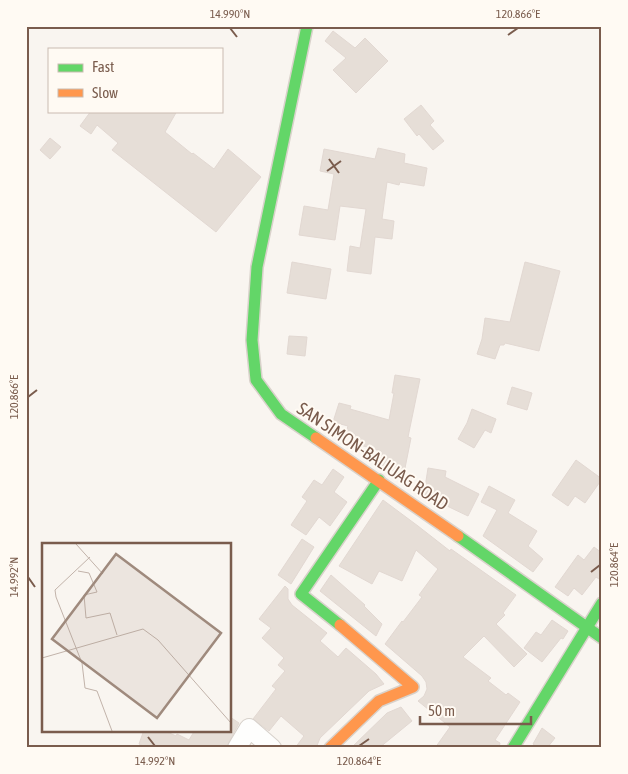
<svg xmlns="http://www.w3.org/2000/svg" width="628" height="774" viewBox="0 0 628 774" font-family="'Asap Condensed',sans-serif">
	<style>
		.building { fill: #e6ded7; stroke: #e2d8d2 }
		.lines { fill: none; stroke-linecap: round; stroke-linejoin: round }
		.street-casing { stroke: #d7d1cb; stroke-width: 20 }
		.fast-casing { stroke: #d9d2cb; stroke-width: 14 }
		.slow-casing { stroke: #d9d2cb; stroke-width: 14 }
		.street { stroke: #fefefd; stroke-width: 18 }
		.fast { stroke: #63d668; stroke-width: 11 }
		.slow { stroke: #ff974d; stroke-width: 11 }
		.ticks { fill: none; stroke: #7a5c4d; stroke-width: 2 }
		.labels { text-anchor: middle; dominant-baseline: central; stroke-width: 4; stroke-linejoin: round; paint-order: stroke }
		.street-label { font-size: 18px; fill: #7a5c4d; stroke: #fffaf3 }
		.inset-road { fill: none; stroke: #c2b3aa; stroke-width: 1 }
		.view { fill: #9f8a7d; fill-opacity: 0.15; stroke: #9f8a7d; stroke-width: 2.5 }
		.inset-edge { fill: none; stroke: #7a5c4d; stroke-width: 2.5 }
		.neatline { fill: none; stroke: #7a5c4d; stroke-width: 2 }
		.ticks-label { font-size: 12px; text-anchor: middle; fill: #7a5c4d }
	</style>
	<rect width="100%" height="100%" fill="#f9f5f0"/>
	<path class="building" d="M333 31 355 48 365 38 388 61 356 93 333 70 346 58 325 41Z
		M421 105 434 121 430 125 444 141 433 150 419 134 417 136 404 119Z
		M91 111H177L165 132 192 154 193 153 214 169 228 149 261 177 216 232 112 150 118 143 97 125 91 134 80 126Z
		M50 138 61 147 50 159 40 150Z
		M378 148 405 154 404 163 427 168 424 186 400 182 399 185 387 182 382 219 394 221 392 239 375 237 371 274 347 271 350 246 360 248 366 209 340 206 335 240 299 235 304 206 328 210 334 174 320 171 324 149 375 159Z
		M292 262 331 269 326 299 287 293Z
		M525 262 560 271 539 351 505 343 504 345H500L495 359 477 354 482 339 485 318 510 322Z
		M289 336 307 337 305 356 287 354Z
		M395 375 420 379 408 437 411 438 404 473 390 470 379 463 381 451 353 443 355 434 346 432 348 426 333 422 339 403 351 406 350 409 389 420 394 393H392Z
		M512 387 532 393 527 410 507 404Z
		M472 409 496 419 491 433 485 430 474 448 458 439 467 423Z
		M576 460 602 479 585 503 575 496 568 506 552 495Z
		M428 468 446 471 445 477 479 494 468 516 447 506 438 504 424 494Z
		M333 469 344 477 334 492 347 502 330 526 319 517 306 535 291 525 307 501 302 497 314 480 322 485Z
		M489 486 515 500 508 513 537 531 528 546 543 559 533 572 483 536 497 510 481 502Z
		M383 500 418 526 450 551 451 549 516 595 503 613 505 615 496 624 527 654 514 667 484 636 463 657 491 678 488 681 506 695 508 693 520 702 495 740 500 743 499 748H435L450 727 418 701 424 696 427 689 426 682 422 676 385 644 402 621 403 622 422 597 419 595 438 569 416 550 402 581 379 571 372 584 339 566Z
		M302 539 314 547 291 584 278 575Z
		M594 547 602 553V581L596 577 582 595 574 588 568 596 555 587 578 555 584 560Z
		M331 575 365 605 364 606 382 624 376 636 320 591Z
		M285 586 288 589V599L292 605 327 633 320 641 338 657 346 648 376 674 384 684 369 691 320 738 316 748H295L304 736 281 716 269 731 253 719 276 689 272 686 285 671 278 665 284 658 262 638 271 628 259 619Z
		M552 620 568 631 563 639 561 638 542 662 524 648 536 632 541 635Z
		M401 707 412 721 379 748H351L387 713Z
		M230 717 239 723 226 748H148L139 744 144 730H163L176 736 177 734 189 740 195 730H230Z
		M542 728 555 738 547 748H538L533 744Z"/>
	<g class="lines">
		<g class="street-casing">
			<path id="street" d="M237 748 249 728 272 748"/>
		</g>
		<g class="fast-casing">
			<path id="fast" d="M307 26 257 267 252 340 256 380 281 414 316 438
				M458 536 602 638
				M340 625 301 594 379 480
				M513 748 602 603"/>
		</g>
		<g class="slow-casing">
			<path id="slow" d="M316 438 458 536
				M330 748 379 701 413 687 340 625"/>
		</g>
		<use href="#street" class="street"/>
		<use href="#fast" class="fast"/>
		<use href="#slow" class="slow"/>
	</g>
	<path class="ticks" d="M230 28 237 37M508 35 518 28M329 159 339 173M327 171 341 161M28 397 37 390M591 572 600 565M28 577 35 587M148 737 155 746M359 746 369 739"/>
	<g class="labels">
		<g class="street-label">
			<text transform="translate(373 456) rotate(34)">SAN SIMON-BALIUAG ROAD</text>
		</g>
	</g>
	<g transform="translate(42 543)">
		<rect width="189" height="189" fill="#f9f5f0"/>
		<path class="inset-road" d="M34 1 61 31M48 14 13 47 14 54 40 120 43 145 55 148 70 188M36 28 47 30 55 49 42 52 44 75 68 70 75 92M0 115 101 86 116 97 189 180"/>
		<path class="view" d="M74 11 179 90 115 175 10 96Z"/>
		<rect width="189" height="189" class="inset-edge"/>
	</g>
	<rect width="628" height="774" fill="none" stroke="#fffaf3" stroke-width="55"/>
	<rect x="48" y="48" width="175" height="65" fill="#fffaf3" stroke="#cabbb1"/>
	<rect x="58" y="64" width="25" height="8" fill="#63d668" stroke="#cabbb1"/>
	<text x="92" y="72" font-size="15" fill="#7a5c4d">Fast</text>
	<rect x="58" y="89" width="25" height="8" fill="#ff974d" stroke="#cabbb1"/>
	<text x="92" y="98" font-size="15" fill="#7a5c4d">Slow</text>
	<path d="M420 716v8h111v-8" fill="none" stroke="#7a5c4d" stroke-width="2.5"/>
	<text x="428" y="716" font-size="15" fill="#7a5c4d" stroke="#fffaf3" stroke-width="4" paint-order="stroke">50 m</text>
	<rect x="28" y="28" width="572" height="718" class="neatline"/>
	<g class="ticks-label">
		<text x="230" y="18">14.990°N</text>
		<text x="518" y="18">120.866°E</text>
		<text transform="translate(14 397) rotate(-90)" y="4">120.866°E</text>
		<text transform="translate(614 565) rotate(-90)" y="4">120.864°E</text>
		<text transform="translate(14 577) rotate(-90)" y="4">14.992°N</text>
		<text x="155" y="765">14.992°N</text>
		<text x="359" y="765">120.864°E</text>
	</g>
</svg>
